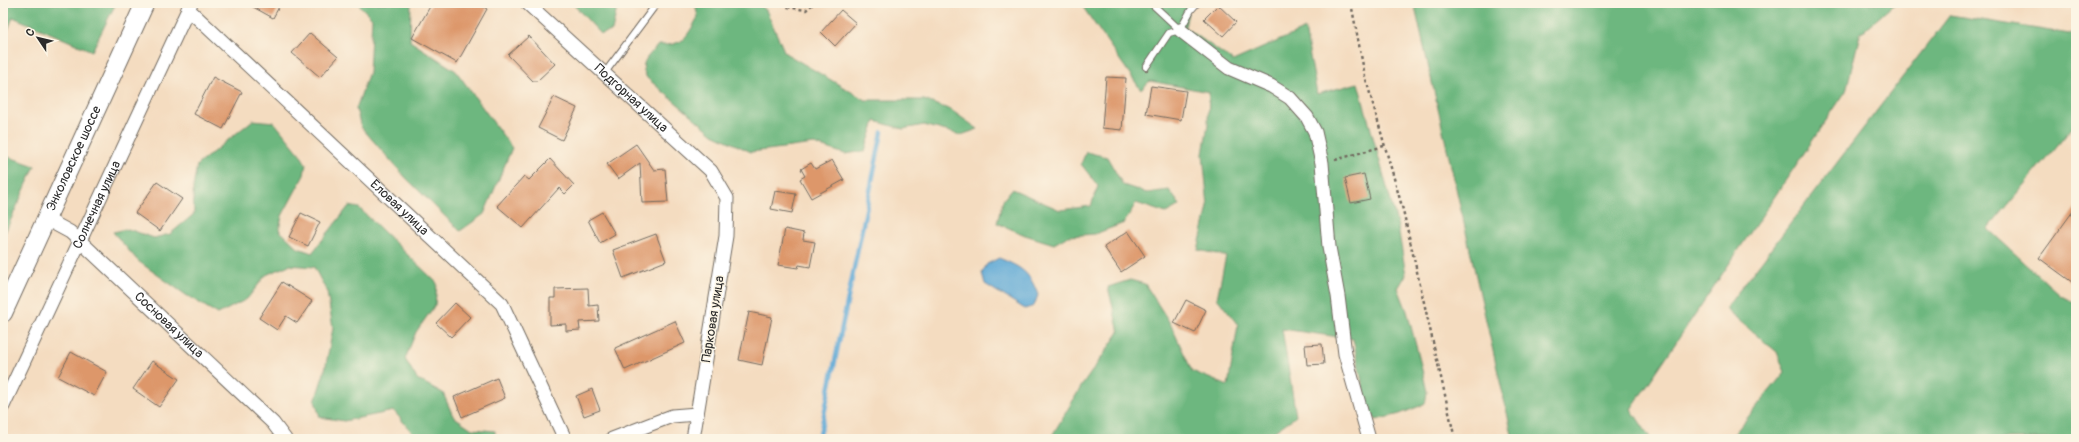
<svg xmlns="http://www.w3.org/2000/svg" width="2079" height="442" viewBox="0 0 2079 442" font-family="Pangolin,sans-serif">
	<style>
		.forest { fill: #6db77f; stroke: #4c7155 }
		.water { fill: #5ea9d6; stroke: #446a80 }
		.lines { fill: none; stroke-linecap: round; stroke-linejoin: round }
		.stream { stroke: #5ea9d6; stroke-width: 4.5 }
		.building { fill: #dd976a }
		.service-casing { stroke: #71695f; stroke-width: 8 }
		.minor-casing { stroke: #71695f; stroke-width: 15 }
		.secondary-casing { stroke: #71695f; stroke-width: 20 }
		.path { stroke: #71695f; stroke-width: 2.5; stroke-dasharray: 3 3; stroke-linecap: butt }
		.service { stroke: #fff; stroke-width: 6 }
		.minor { stroke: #fff; stroke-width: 13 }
		.secondary { stroke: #fff; stroke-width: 18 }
		.labels { text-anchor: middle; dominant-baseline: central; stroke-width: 3; stroke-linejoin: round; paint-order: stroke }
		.street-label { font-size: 13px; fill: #2b2b2b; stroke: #fcf5e5 }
	</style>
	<rect width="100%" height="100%" fill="#fcf5e5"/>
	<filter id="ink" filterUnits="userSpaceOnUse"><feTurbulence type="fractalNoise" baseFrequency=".025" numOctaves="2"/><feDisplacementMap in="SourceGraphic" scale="8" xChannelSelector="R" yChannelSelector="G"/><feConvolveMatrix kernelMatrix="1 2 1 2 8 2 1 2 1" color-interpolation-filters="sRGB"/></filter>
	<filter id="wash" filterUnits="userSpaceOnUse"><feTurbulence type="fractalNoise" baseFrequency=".012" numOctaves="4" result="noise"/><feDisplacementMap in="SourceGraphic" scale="16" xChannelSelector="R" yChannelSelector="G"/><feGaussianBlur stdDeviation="0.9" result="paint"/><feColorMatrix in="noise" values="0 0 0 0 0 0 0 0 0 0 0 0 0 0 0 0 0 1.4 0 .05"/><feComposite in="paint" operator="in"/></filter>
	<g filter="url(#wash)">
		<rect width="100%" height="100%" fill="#f4dcc0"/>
		<path class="forest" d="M3 3H116L92 51 13 17 3 42Z
			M357 3H411L410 41 456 71 512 148 484 214 460 231 407 179 361 127 356 109 369 72 372 18Z
			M572 3H618L612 31 601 34Z
			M695 3H757L766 10 785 53 865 100H924L951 110 978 129 961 135 924 125 903 129 875 121 865 151 845 154 814 144 751 152 713 134 647 78C638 63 648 57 658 45 683 46 686 38 698 17Z
			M1080 3H1190L1185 27 1233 61 1305 29 1317 94 1358 83 1398 227 1406 275 1398 288 1407 311 1420 361 1427 392 1425 404 1400 414 1376 420 1368 411 1353 339 1282 329 1296 416 1275 431 1272 439H1050L1081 387 1119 332 1108 287 1130 280 1145 284 1170 323 1192 371 1228 386 1238 325 1217 298 1226 256 1198 250 1208 207 1203 154 1208 124 1209 92 1150 81 1141 90Z
			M1414 3H1900L1893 5 1860 34 1846 91 1631 409 1651 439H1513Z
			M1950 15 2076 35V123L1988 229 2061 296 2076 303V439H1730L1785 372 1777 352 1725 309Z
			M253 120 274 122 300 154 306 164 304 175 282 216 279 230 298 248 312 253 349 206 359 208 437 283 435 305 416 332 405 359 417 379 443 393 453 416 472 429 495 431V439H420L415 436 394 411 344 421 320 417 315 401 325 370 333 328 327 292 314 267 289 265 266 275 247 299 218 314 186 295 138 261 113 232 128 229 154 238 170 234 194 214 193 188 197 165Z
			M1086 152 1107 157 1123 185 1147 193 1169 190 1180 205 1166 213 1136 203 1124 223 1095 234 1068 236 1054 244 1025 235 997 223 1003 200 1012 189 1060 210 1091 206 1098 186 1081 164Z
			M3 155 35 166 3 237Z"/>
		<path class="water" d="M999 258C1021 267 1030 272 1038 295L1034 306 1025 309 985 284 982 273 987 264Z"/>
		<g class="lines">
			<path class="stream" d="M819 439 882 132"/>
		</g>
		<g id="blocks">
			<path class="building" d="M246 3H281L273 18Z
				M432 3H477L487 9 457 63 412 38Z
				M1218 5 1236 22 1223 36 1204 19Z
				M841 10 856 23 835 46 821 32Z
				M310 33 338 57 320 77 292 53Z
				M529 36 555 64 537 81H533L508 55Z
				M213 77 242 92 223 129 194 114Z
				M1106 77 1126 78 1122 130 1102 128Z
				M1151 86 1186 91 1181 120 1146 114Z
				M554 97 577 108 562 140 538 128Z
				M636 144 654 170 665 169 668 202 642 203 640 163 618 179 607 164Z
				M550 159 574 185 565 194 559 188 523 228 497 206 524 176 529 180Z
				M832 160 844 180 811 198 800 179 805 176 801 169 811 163 815 169Z
				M1364 174 1370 199 1351 203 1345 178Z
				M157 182 182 199 160 231 135 213Z
				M775 191 796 194 792 213 771 209Z
				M2076 207V285L2039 258Z
				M602 212 615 234 600 243 588 220Z
				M301 213 320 222 308 246 289 237Z
				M785 229 804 233 803 240 815 242 810 267 799 265 798 268 778 265Z
				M1128 231 1145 256 1121 272 1104 247Z
				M656 234 666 261 623 278 613 250Z
				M282 282 312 301 297 323 286 316 277 330 259 318Z
				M588 288 589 306 598 305 599 321 579 322 580 330 566 331V324L550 325V298H555V289Z
				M1186 300 1206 310 1195 333 1174 323Z
				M455 303 470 317 451 337 436 323Z
				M749 312 772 317 762 365 739 360Z
				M675 321 685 343 625 370 615 348Z
				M1322 344 1324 364 1307 365 1305 345Z
				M71 352 107 372 94 396 58 377Z
				M152 361 179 379 159 407 133 389Z
				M497 378 505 398 462 417 454 397Z
				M592 389 600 410 584 416 576 396Z"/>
		</g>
	</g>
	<g filter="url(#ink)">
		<use href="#blocks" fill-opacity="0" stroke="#71695f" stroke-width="1"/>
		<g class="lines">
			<g class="service-casing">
				<path id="service" d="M1151 3 1180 30
					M1146 67 1169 33 1180 30 1191 10 1197 3
					M604 74 657 3"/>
			</g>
			<g class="minor-casing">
				<g id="minor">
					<path id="s1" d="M527 3 711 171 727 198 726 236 693 439"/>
					<path id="s2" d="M188 9 502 304 565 439"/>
					<path d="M1180 30 1229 68 1271 86 1290 98 1307 117 1315 132 1322 163 1329 247 1338 296 1345 354 1369 439"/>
					<path id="s3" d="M46 219 70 232 80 241 273 423 285 439"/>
					<path id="s4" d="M3 406 191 3"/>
					<path d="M612 439 672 416 697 414"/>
				</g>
			</g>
			<g class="secondary-casing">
				<g id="secondary">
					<path id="s5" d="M3 313 145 3"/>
				</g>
			</g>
			<path class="path" d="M783 3 788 7 806 10 814 3
				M1351 3 1365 76 1403 210 1455 439
				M1335 160 1384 146"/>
			<use href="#service" class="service"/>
			<use href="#minor" class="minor"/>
			<use href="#secondary" class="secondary"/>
		</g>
	</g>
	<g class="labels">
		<g class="street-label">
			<text stroke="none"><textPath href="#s1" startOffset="141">Подгорная улица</textPath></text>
			<text stroke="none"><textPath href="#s5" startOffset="170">Энколовское шоссе</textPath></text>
			<text stroke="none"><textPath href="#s4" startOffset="222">Солнечная улица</textPath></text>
			<text stroke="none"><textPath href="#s2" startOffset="290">Еловая улица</textPath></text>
			<text transform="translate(713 319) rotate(-81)">Парковая улица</text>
			<text stroke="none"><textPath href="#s3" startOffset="163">Сосновая улица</textPath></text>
		</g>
	</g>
	<rect width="2079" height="442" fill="none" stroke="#fcf5e5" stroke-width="16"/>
	<g transform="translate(38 38) rotate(305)" stroke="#fcf5e5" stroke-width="3" paint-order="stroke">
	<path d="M0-3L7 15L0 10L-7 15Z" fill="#2b2b2b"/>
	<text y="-6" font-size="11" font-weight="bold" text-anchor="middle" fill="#2b2b2b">С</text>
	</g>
</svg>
